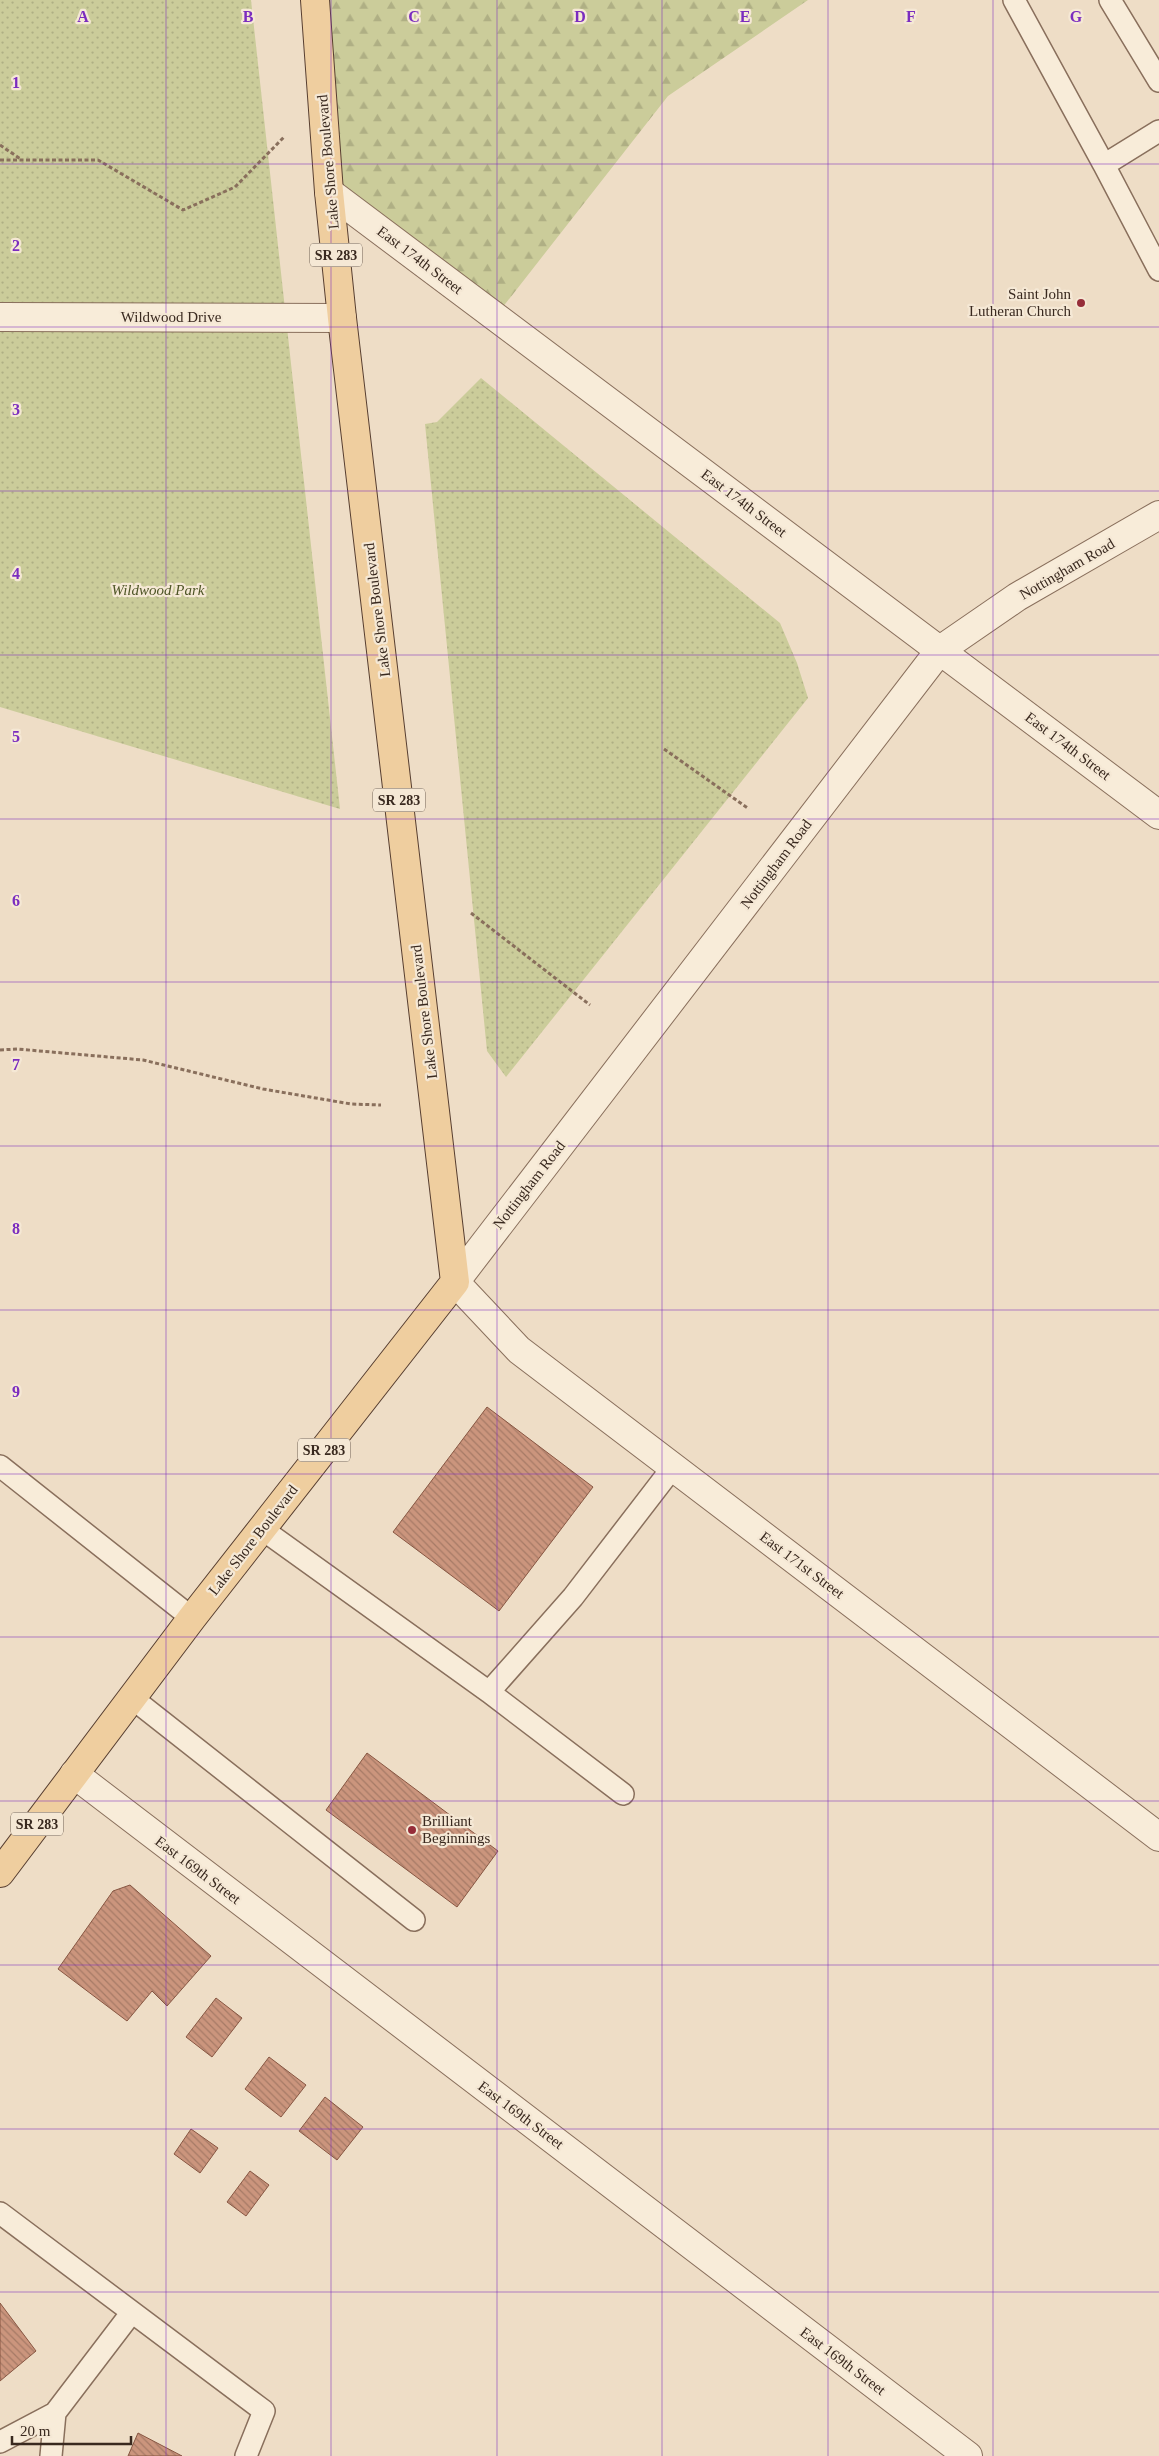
<svg xmlns="http://www.w3.org/2000/svg" width="1159" height="2456" viewBox="0 0 1159 2456" font-family="Georgia,serif">
	<style>
		.forest { fill: url(#forest-firs) }
		.park { fill: url(#park-dots) }
		.building { fill: url(#building-back-hatch); stroke: #875642 }
		.lines { fill: none; stroke-linecap: round; stroke-linejoin: round }
		.service-casing { stroke: #896f5c; stroke-width: 24 }
		.minor-casing { stroke: #896f5c; stroke-width: 30 }
		.primary-casing { stroke: #573e30; stroke-width: 30 }
		.path { stroke: #896f5c; stroke-width: 3; stroke-dasharray: 4 2.5; stroke-linecap: butt }
		.service { stroke: #f8ecd9; stroke-width: 21 }
		.minor { stroke: #f8ecd9; stroke-width: 28 }
		.primary { stroke: #efce9f; stroke-width: 28 }
		.grid { fill: none; stroke: #7b2cbf; stroke-width: 1; stroke-opacity: 0.55 }
		.poi-dot { fill: #962d39; stroke: #f5e8d5; stroke-width: 2 }
		.labels { text-anchor: middle; dominant-baseline: central; stroke-width: 4.5; stroke-linejoin: round; paint-order: stroke }
		.shield { fill: #f5e8d5; stroke: #716256; stroke-width: 1 }
		.shield-label { font-size: 14px; font-weight: bold; fill: #39291f }
		.street-label { font-size: 15px; fill: #39291f; stroke: #f5e8d5 }
		.poi-label { font-size: 15px; fill: #39291f; stroke: #f5e8d5; text-anchor: end }
		.park-label { font-size: 15px; font-style: italic; fill: #4e5526; stroke: #f5e8d5 }
		.grid-label { font-size: 16px; text-anchor: middle; font-weight: bold; fill: #7b2cbf; stroke: #f5e8d5; stroke-width: 4.5; stroke-linejoin: round; paint-order: stroke }
	</style>
	<defs>
		<pattern id="forest-firs" width="22" height="20" patternUnits="userSpaceOnUse" patternTransform="scale(1.25)"><rect width="22" height="20" fill="#cbcc9a"/><path d="M5 1l3.5 6h-7zM16 11l3.5 6h-7z" fill="#afaf84"/></pattern>
		<pattern id="park-dots" width="8" height="8" patternUnits="userSpaceOnUse" patternTransform="scale(1.25)"><rect width="8" height="8" fill="#cbcc9a"/><path d="M2 2h.1M6 6h.1" fill="none" stroke="#afaf84" stroke-width="1.8" stroke-linecap="round"/></pattern>
		<pattern id="building-back-hatch" width="6" height="6" patternUnits="userSpaceOnUse" patternTransform="scale(1.25)"><rect width="6" height="6" fill="#cb957d"/><path d="M-1 5l2 2M0 0l6 6M5-1l2 2" fill="none" stroke="#a67a66"/></pattern>
	</defs>
	<rect width="100%" height="100%" fill="#eeddc6"/>
	<path class="forest" d="M315 0H808L668 96 495 317 329 192Z"/>
	<path class="park" d="M0 0H251L340 809 0 707Z
		M481 378 780 623 797 663 808 698 506 1077 487 1051 425 424 437 422Z"/>
	<path class="building" d="M487 1407 593 1487 499 1611 393 1532Z
		M367 1753 498 1851 457 1907 326 1810Z
		M130 1885 211 1956 167 2006 152 1991 127 2021 58 1969 113 1891Z
		M216 1998 242 2018 212 2057 186 2037Z
		M269 2057 306 2085 281 2117 245 2089Z
		M325 2097 363 2127 337 2160 299 2131Z
		M191 2129 218 2148 200 2173 174 2154Z
		M250 2171 269 2185 246 2216 227 2202Z
		M0 2303 36 2351 0 2381Z
		M138 2433 182 2456H128Z"/>
	<g class="lines">
		<g class="service-casing">
			<path id="service" d="M1014 0 1104 165
				M1110 0 1159 81
				M1159 131 1104 165 1159 270
				M0 1466 192 1618
				M262 1529 489 1692 573 1597 673 1467
				M489 1692 623 1794
				M132 1698 414 1920
				M0 2213 264 2411 246 2456
				M0 2442 55 2413 132 2312
				M51 2456 55 2413"/>
		</g>
		<g class="minor-casing">
			<path id="minor" d="M329 192 1159 815
				M0 317 342 318
				M1159 515 1017 597 940 650 455 1282 519 1350 1159 1837
				M74 1774 968 2456"/>
		</g>
		<g class="primary-casing">
			<path id="primary" d="M0 1873 192 1618 455 1282 342 318 329 192 315 0"/>
		</g>
		<path class="path" d="M0 145 22 160
			M0 160H98L183 210 235 187 285 136
			M664 749 749 809
			M471 913 590 1005
			M0 1050 17 1049 143 1060 263 1089 351 1104 381 1105"/>
		<use href="#service" class="service"/>
		<use href="#minor" class="minor"/>
		<use href="#primary" class="primary"/>
	</g>
	<path class="grid" d="M166 0V2456M331 0V2456M497 0V2456M662 0V2456M828 0V2456M993 0V2456M0 164H1159M0 327H1159M0 491H1159M0 655H1159M0 819H1159M0 982H1159M0 1146H1159M0 1310H1159M0 1474H1159M0 1637H1159M0 1801H1159M0 1965H1159M0 2129H1159M0 2292H1159"/>
	<g class="poi-dot">
		<circle cx="1081" cy="303" r="5"/>
		<circle cx="412" cy="1830" r="5"/>
	</g>
	<g class="labels">
		<g class="shield">
			<rect x="310" y="243.5" width="52" height="23" rx="4"/>
			<rect x="373" y="788.5" width="52" height="23" rx="4"/>
			<rect x="298" y="1438.5" width="52" height="23" rx="4"/>
			<rect x="11" y="1812.5" width="52" height="23" rx="4"/>
		</g>
		<g class="shield-label">
			<text x="336" y="255">SR 283</text>
			<text x="399" y="800">SR 283</text>
			<text x="324" y="1450">SR 283</text>
			<text x="37" y="1824">SR 283</text>
		</g>
		<g class="street-label">
			<text transform="translate(328 162) rotate(-95)">Lake Shore Boulevard</text>
			<text transform="translate(420 260) rotate(37)">East 174th Street</text>
			<text x="171" y="317">Wildwood Drive</text>
			<text transform="translate(744 503) rotate(37)">East 174th Street</text>
			<text transform="translate(1067 569) rotate(-30)">Nottingham Road</text>
			<text transform="translate(377 610) rotate(-97)">Lake Shore Boulevard</text>
			<text transform="translate(1068 746) rotate(37)">East 174th Street</text>
			<text transform="translate(776 864) rotate(-53)">Nottingham Road</text>
			<text transform="translate(424 1012) rotate(-97)">Lake Shore Boulevard</text>
			<text transform="translate(529 1185) rotate(-52)">Nottingham Road</text>
			<text transform="translate(253 1540) rotate(-52)">Lake Shore Boulevard</text>
			<text transform="translate(802 1565) rotate(37)">East 171st Street</text>
			<text transform="translate(198 1870) rotate(37)">East 169th Street</text>
			<text transform="translate(521 2115) rotate(37)">East 169th Street</text>
			<text transform="translate(843 2361) rotate(37)">East 169th Street</text>
		</g>
		<g class="poi-label">
			<text x="1071" y="294">Saint John<tspan x="1071" dy="17">Lutheran Church</tspan></text>
			<text x="422" y="1821" text-anchor="start">Brilliant<tspan x="422" dy="17">Beginnings</tspan></text>
		</g>
		<g class="park-label">
			<text x="158" y="590">Wildwood Park</text>
		</g>
	</g>
	<g class="grid-label">
		<text x="83" y="22">A</text>
		<text x="248" y="22">B</text>
		<text x="414" y="22">C</text>
		<text x="580" y="22">D</text>
		<text x="745" y="22">E</text>
		<text x="911" y="22">F</text>
		<text x="1076" y="22">G</text>
		<text x="16" y="88">1</text>
		<text x="16" y="251">2</text>
		<text x="16" y="415">3</text>
		<text x="16" y="579">4</text>
		<text x="16" y="742">5</text>
		<text x="16" y="906">6</text>
		<text x="16" y="1070">7</text>
		<text x="16" y="1234">8</text>
		<text x="16" y="1397">9</text>
	</g>
	<path d="M12 2436v8h119v-8" fill="none" stroke="#39291f" stroke-width="2.5"/>
	<text x="20" y="2436" font-size="15" fill="#39291f" stroke="#f5e8d5" stroke-width="4" paint-order="stroke">20 m</text>
</svg>
